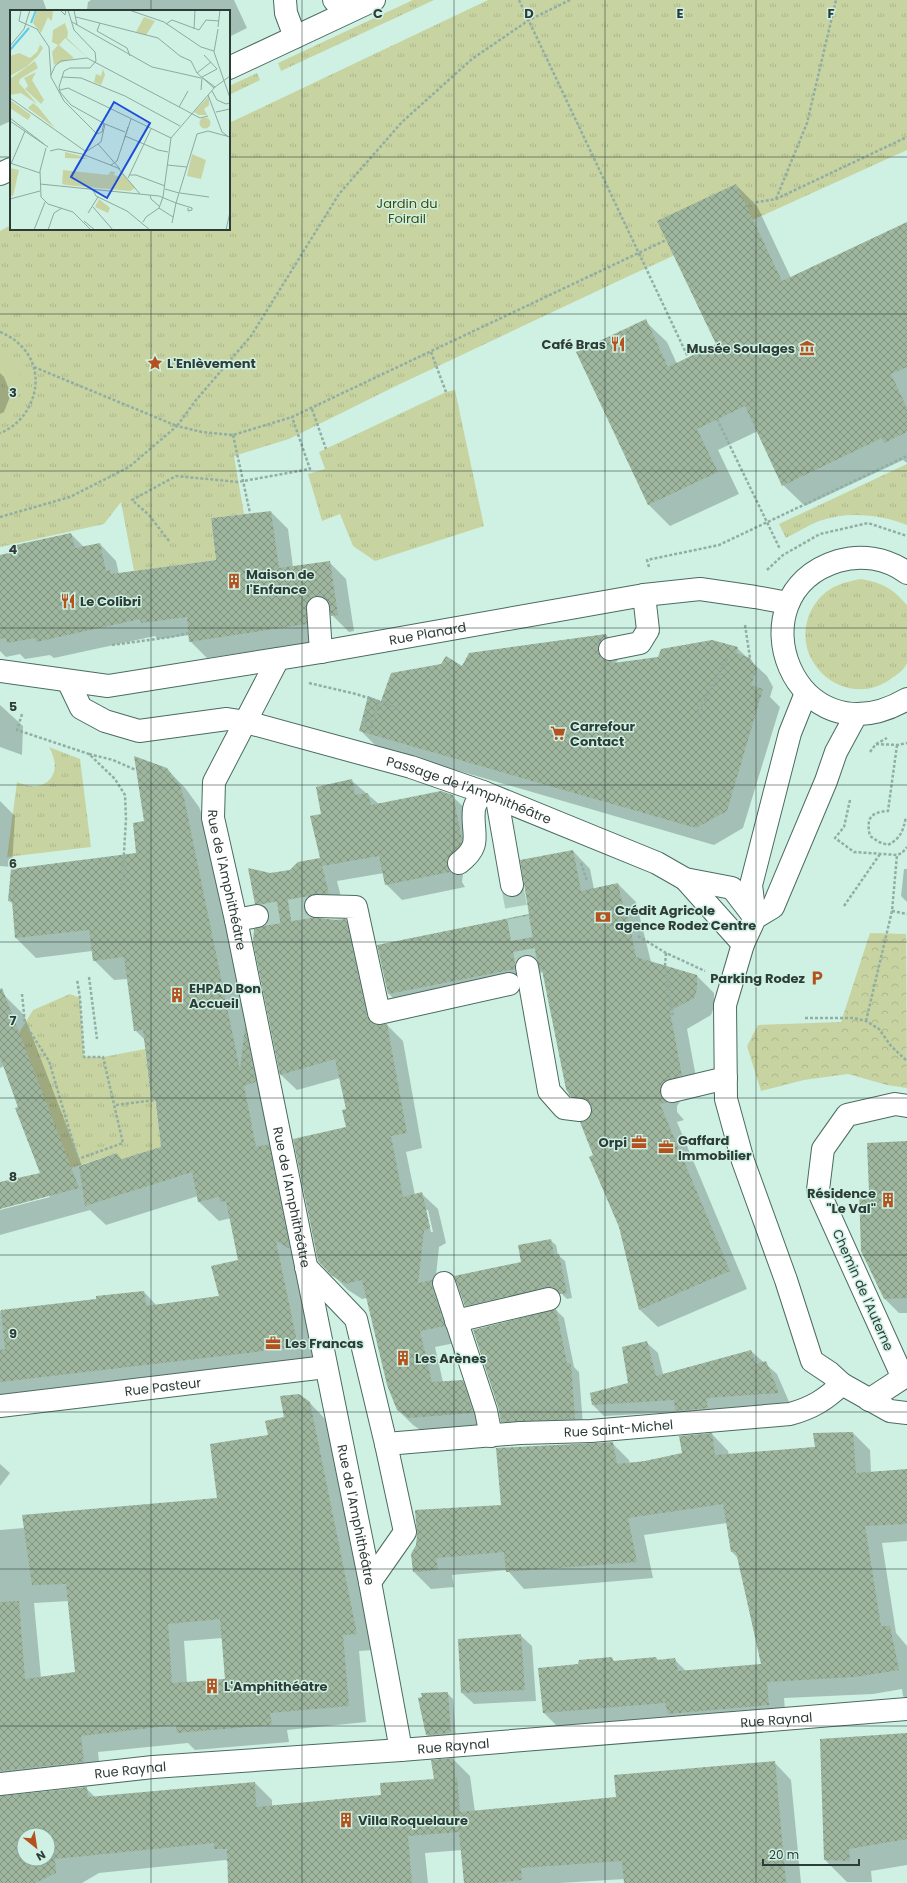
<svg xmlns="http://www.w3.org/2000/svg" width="907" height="1883" viewBox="0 0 907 1883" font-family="Poppins,sans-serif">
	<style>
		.grass { fill: url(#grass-tufts) }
		.forest { fill: url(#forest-crowns) }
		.garden { fill: #c7d4a1 }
		.shadow { fill: #0003; fill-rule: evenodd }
		.building { fill: url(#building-cross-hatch); fill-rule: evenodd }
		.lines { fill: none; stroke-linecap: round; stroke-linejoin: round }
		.minor-tunnel { stroke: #aecdc1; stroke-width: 22; stroke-dasharray: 22 11; stroke-linecap: butt }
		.minor-casing { stroke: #4c6b60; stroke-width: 24 }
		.major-casing { stroke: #4c6b60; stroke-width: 24 }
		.path { stroke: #92aea4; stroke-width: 2.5; stroke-dasharray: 3 2; stroke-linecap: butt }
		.minor { stroke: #fff; stroke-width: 22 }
		.major { stroke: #fff; stroke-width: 22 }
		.grid { fill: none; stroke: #2e3c37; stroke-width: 1; stroke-opacity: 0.55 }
		.labels { text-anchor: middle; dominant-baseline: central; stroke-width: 3; stroke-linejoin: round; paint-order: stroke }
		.park-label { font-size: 13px; fill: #404c0e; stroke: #cef1e4 }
		.poi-label { font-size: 13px; font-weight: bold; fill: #2e3c37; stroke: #cef1e4; text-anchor: start }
		.street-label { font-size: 13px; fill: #2e3c37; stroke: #cef1e4 }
		.inset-river { fill: none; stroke: #5ccaec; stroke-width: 2 }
		.inset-road { fill: none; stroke: #8ea99f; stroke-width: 1 }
		.view { fill: #1d4ed8; fill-opacity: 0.15; stroke: #1d4ed8; stroke-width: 2 }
		.inset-edge { fill: none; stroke: #2e3c37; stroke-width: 2 }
		.grid-label { font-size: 13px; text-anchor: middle; font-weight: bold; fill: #2e3c37; stroke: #cef1e4; stroke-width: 3; stroke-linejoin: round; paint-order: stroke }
	</style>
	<defs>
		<pattern id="grass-tufts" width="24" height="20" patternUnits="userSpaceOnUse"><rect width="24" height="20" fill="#c7d4a1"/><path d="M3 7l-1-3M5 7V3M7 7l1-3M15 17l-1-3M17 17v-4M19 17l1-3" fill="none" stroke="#abb78b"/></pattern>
		<pattern id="forest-crowns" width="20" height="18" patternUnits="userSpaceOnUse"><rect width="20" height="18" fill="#c7d4a1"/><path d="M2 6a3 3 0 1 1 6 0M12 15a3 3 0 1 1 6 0" fill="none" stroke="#abb78b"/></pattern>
		<pattern id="building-cross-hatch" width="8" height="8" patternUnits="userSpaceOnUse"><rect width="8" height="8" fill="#9eb59e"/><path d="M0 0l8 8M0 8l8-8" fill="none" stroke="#819482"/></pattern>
	</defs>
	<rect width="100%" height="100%" fill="#cef1e4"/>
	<path class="grass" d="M413 0H434L281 71 278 63Z
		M488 0H907V150L629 276 398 385 289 439 234 456 244 514 211 518 216 560 134 571 121 502 104 524 0 547V231L11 225V229H229V123Z
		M257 73 260 80 229 95V86Z
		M455 390 484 526 375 561 353 546 340 514 322 521 308 474 325 469 319 452 446 392Z
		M907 464V525C880 514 847 511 819 521 807 526 796 533 786 538L779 524Z
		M861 579C883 583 892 588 907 605 907 614 907 657 907 663 904 670 898 674 892 678 848 712 788 663 810 613 821 590 837 583 861 579Z
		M49 747 80 759 91 847 7 857 17 782C45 795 65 775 49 747Z
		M70 994 80 998 84 1057H103L145 1049 151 1098 155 1097V1100L163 1162 123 1176 117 1153 71 1168 19 1033 33 1010Z"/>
	<path class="forest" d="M870 933 906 934 907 1088 887 1085 848 1074 804 1080 761 1091 747 1046 758 1025 841 1022Z"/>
	<path class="garden" d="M0 351C5 355 11 359 15 364 28 381 15 406 0 417V404L6 388 0 374Z"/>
	<path class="shadow" d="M0 0H43L47 11H11V121L0 126Z
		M91 0H234L247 28 229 37V11H81L87 9 88 2Z
		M736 185 757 206 791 278 907 223V463L903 460 805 506 783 485 758 431 718 450 739 494 670 526 649 505 577 353 645 321 667 342 677 364 717 344Z
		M0 373 4 377 11 394 4 412 0 414Z
		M271 512 288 529 293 567 329 562 346 579 354 631 349 632 332 615 331 613 327 614 323 641 207 658 190 641V635L158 639 155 636 54 658 50 655 25 659 20 654 6 657 0 651V556L71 534 84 547 100 544 116 561 119 574 217 561Z
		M606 635 623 652 615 664 737 648 767 676 773 687 770 697 780 707 743 828 714 845 377 747 360 730 382 702 462 667Z
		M0 705 23 726 22 755 0 747Z
		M166 768 186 789 199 807 204 820 315 1357 0 1404V1311L97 1300 144 1292 157 1306 220 1296 239 1261 231 1218 219 1221 198 1201V1196L106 1225 90 1210 0 1235V1210L50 1197 49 1195 0 1208V1183L41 1174 4 1066 0 1068V997L4 995 24 1015 82 1166 117 1154 122 1160 162 1147 157 1102 152 1097 146 1041 135 1030 128 979 114 980 94 960 92 951 36 958 16 938 13 904 9 901 138 854 145 822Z
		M352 781 379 804 452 796 468 811 476 859 463 874 462 882 465 887 402 900 386 884 384 873 337 881 344 909 321 915 320 919 345 920 361 936 381 1025H387L403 1041 422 1148 406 1152 415 1195 422 1194 438 1209 446 1243 439 1247 435 1285 460 1342 435 1347 443 1382 462 1381 478 1397 488 1428 425 1433 413 1425 397 1409 367 1298 362 1299 348 1290 319 1261 347 1128V1109L340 1078 297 1090 281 1075 254 942 270 921V917L256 903 270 874 291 870 322 859V815ZM426 1210H428L433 1232H431Z
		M0 801 15 816 12 867 0 866Z
		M573 851 590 869 594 889 618 884 636 902 651 962 697 976 714 993V1007L711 1015 687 1029 699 1093 681 1100 677 1106V1112L684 1120 677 1122 747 1289 658 1327 640 1310 620 1226 586 1122 592 1114 589 1113 571 1096 543 972 536 975 532 986 406 1011 389 994 530 915Z
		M904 869H907V902L901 896Z
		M907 1142V1313H899L885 1299 870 1192Z
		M550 1240 556 1245 558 1255 565 1261 572 1298 567 1299 560 1292H552L471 1311 466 1306Z
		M556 1310 564 1318 574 1367 579 1372 583 1426 510 1429 502 1422Z
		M646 1342 658 1353 663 1374 751 1351 777 1374 790 1404 717 1409 719 1420 688 1422 677 1412 604 1416 593 1405 629 1384Z
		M310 1403 327 1421 374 1650 359 1651 366 1722 287 1730 289 1742 195 1750 188 1743 98 1752 101 1779 9 1791 5 1797 86 1788 96 1798 255 1783 272 1800V1806L382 1796 436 1780 453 1759 470 1776 475 1812 617 1798 774 1762 791 1780 801 1883H625V1879L559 1883H465L462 1850 425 1853 428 1883H229V1863L226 1860 99 1873 82 1883H0V1530L24 1528 218 1499 285 1418ZM69 1601 76 1673 41 1678 34 1603ZM223 1638 226 1679 187 1683 184 1641ZM24 1835H48V1859H24Z
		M853 1433 870 1450 871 1472 907 1470V1541L882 1543 896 1633 907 1646V1700L903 1696 902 1689 873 1694 784 1698 786 1722 560 1729 544 1713 578 1665 611 1658 615 1662 656 1658 659 1661 675 1660 687 1672 762 1665 739 1559 732 1552 727 1523 644 1535 653 1578 524 1589 507 1570 452 1575 454 1587 431 1589 414 1572 502 1506 612 1443 629 1460 630 1464 683 1454 712 1434 728 1451 729 1455 816 1447 814 1434Z
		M0 1464 10 1473 0 1486Z
		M520 1635 532 1646 536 1701 474 1704 462 1693Z
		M447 1693 453 1699 456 1739 432 1741 427 1735 419 1699Z
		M907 1734V1865L871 1871 872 1882H847L825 1860Z"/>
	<path class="building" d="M736 184 782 281 907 222V367L891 374 907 408V432L884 443 882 438 782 486 745 406 697 429 718 472 648 505 576 352 646 319 668 367 716 344 657 221Z
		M271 511 279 568 330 561 338 615 331 616 328 601 324 597 318 596 311 598 307 603V624L189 642 187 617 141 623 140 619 36 642 35 638 7 643 6 638 0 639V555L13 552 11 546 71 533 75 548 100 543 106 571 110 570 111 574 216 560 211 518Z
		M606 634 607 637 602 639 598 645V652L601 658 606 661H613V663L658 657 661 649 712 640 738 647 736 653 750 658 757 669 751 685 763 689 727 811 696 828 359 731 368 696 381 701 391 673 441 664 446 656 462 666 469 653Z
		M134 756 167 768 180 786 184 798 240 1070 245 1026 256 1082 244 1086 256 1147 269 1144 290 1249 276 1241 296 1337 289 1348 0 1382V1350L5 1349 1 1310 96 1299V1296L144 1291 146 1306 219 1296 211 1266 238 1260 226 1201 220 1202 219 1197 198 1202 192 1172 85 1206 79 1166 117 1153 119 1160 161 1147 155 1097 151 1098 143 1030 134 1031 124 957 93 961 89 930 15 938 12 901H8L11 869 136 853 133 823 144 821Z
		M352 779 355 795 368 793 371 805 441 791 453 795 462 839 461 844 447 859V866L450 872 385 885 379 856 322 866 329 894 310 895 306 899 304 906 305 912 310 917 335 920 346 919 367 1016 370 1021 375 1025 387 1024 407 1133 391 1136 403 1197 422 1192 430 1227 424 1231 418 1283 432 1280V1287L445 1326 420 1331 432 1382 463 1380 473 1413 409 1418 397 1410 387 1385 362 1280 345 1284 331 1275 318 1261 293 1139 346 1127 342 1110 346 1109 335 1059 280 1075 253 942 254 929 265 925 269 920V914L266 908 261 904H255L248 868 270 873 290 870 298 862 320 858 310 816 321 814 316 787Z
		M573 850 581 891 618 883 625 914 627 913 636 957 697 975V989L694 998 670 1011 682 1076 663 1082 660 1088V1094L663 1099 668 1102 660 1104 730 1271 639 1310 619 1227 589 1157 593 1155 580 1122 585 1121 590 1117 592 1111V1106L587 1100 570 1096 566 1089 542 970H540L537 959 531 955H524L519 958 515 962V969L388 994 377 945 529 914 520 860Z
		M2 988 79 1188 0 1209V1182L40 1173 15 1108 18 1107 0 1057V989Z
		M907 1141V1298L884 1299 861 1251 859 1191H869L867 1143Z
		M551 1239 554 1255 559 1254 567 1293 560 1294 553 1287H546L465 1306 454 1276 521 1262 518 1245Z
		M556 1309 567 1363H571L575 1419 501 1422 498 1407 473 1330Z
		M647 1341 656 1376 751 1350 756 1364 766 1361 779 1393 706 1398 708 1408 675 1411 674 1400 592 1405 590 1393 628 1383 622 1347Z
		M299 1394 310 1402 357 1634 343 1635 349 1706 270 1713 272 1725 177 1733 176 1725 81 1736 84 1762 0 1771V1602L19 1601 25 1679 75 1672 66 1584 32 1585 22 1515 217 1498 210 1444 268 1435 265 1421 284 1417 280 1396ZM220 1619 225 1679 172 1683 168 1624Z
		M853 1432 856 1473 907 1469V1524L865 1526 881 1626H890L899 1670 855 1677 767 1682 769 1705 668 1714 665 1703 543 1713 538 1668 578 1664 579 1660 612 1657 613 1661 656 1657 657 1660 675 1658 678 1671 761 1664 736 1552H731L723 1504 628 1518 637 1562 506 1572 504 1552 436 1558 438 1570 413 1572 411 1554 416 1545 417 1535 415 1510 501 1505 496 1448 613 1442 617 1464 645 1461 682 1453 679 1436 712 1433 715 1455 815 1447 813 1433Z
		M521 1634 525 1690 461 1693 458 1639Z
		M448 1692 451 1733 426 1735 418 1698 422 1697 421 1693Z
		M907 1733V1839L849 1849 850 1861 824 1860 820 1739Z
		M453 1758 455 1777H457L460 1812 616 1797 614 1775 775 1761 786 1883H624L622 1861 521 1868 522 1880 492 1883H464L459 1832 408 1836 412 1883H228L227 1849H214V1843L55 1859 56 1873 35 1883H0V1796L87 1787 88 1797 255 1782 256 1807 381 1795 380 1783 434 1779 431 1760ZM24 1835H48V1859H24Z"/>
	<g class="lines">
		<path class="minor-tunnel" d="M512 885 527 967
			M257 916 316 906"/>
		<g class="minor-casing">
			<g id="minor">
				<path d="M285 0 286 13 295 37"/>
				<path d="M334 0 345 13"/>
				<path d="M318 608 321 652"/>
				<path d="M610 649 640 643 648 630 644 595"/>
				<path id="s1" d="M278 659 214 782 213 818 236 920 370 1582 401 1750"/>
				<path id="s2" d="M68 681 81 708 105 721 139 731 227 719 246 722 411 767 483 792 657 863 685 879 732 888 755 918"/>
				<path d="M497 799 512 885"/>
				<path d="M459 863C484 844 471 834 474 809 475 803 480 797 483 792"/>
				<path d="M685 879 743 944"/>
				<path d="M316 906 356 907 379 1013 509 984"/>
				<path d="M236 920 257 916"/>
				<path d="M527 967 549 1091 564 1108 580 1110"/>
				<path d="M672 1091 726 1078"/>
				<path d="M306 1267 356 1319 386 1444 405 1532 370 1582"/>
				<path d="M444 1283 486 1411 491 1436"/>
				<path d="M456 1321 549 1299"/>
				<path d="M869 1400 901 1379 899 1369 818 1190 823 1149 847 1115 895 1104 907 1106"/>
				<path id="s3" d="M0 1406 326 1367"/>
				<path id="s4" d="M386 1444 520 1433 591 1431 790 1414C812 1408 825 1400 842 1384"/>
				<path id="s5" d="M0 1784 153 1767 401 1750 907 1709"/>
			</g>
		</g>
		<g class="major-casing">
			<g id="major">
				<path d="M229 68 374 0"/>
				<path d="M0 174 11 169"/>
				<path d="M907 573C887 558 861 554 838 561 730 594 794 765 907 699"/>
				<path id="s6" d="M0 671 108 686 321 652 644 595 700 589 755 597 788 603"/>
				<path d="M856 715 836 752 826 781 773 907 755 918 743 944 725 1005 726 1099 743 1161 786 1280 812 1361 830 1373 842 1384 890 1411 907 1413"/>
				<path d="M755 918 751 885 790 733 806 693"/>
			</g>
		</g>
		<path class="path" d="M519 0 688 357
			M776 199 807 123 836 0
			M746 204 776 199 907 137
			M0 332C10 336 17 341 24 349 48 377 32 421 0 433
			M431 352 446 392
			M34 367 177 426 196 400 251 336 339 194 402 122 472 59 529 20 570 0
			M312 409 326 449
			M717 419 780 549
			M233 435 250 513
			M0 517 70 497 129 467 177 426 202 432 233 435 292 417 666 240
			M169 541 149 515 132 500 176 476 238 482 310 469 292 417
			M649 567 647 560 719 545 907 456
			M767 570 783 555 820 534 868 523 907 536
			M745 625 750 658
			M112 645 171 637 189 633
			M309 683 356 694 400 708
			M22 714 17 730 89 754 115 779 125 795 126 819 122 886
			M697 714 728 657
			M364 726 369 709
			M371 728 379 702
			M876 744 897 745 907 743
			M897 745 888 811C870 812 866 819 870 836L879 842 888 845C901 838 903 831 906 817
			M870 752 876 744 887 738
			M89 754 113 760 136 770
			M850 800 844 827 835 838 854 852 897 855 902 853 907 847
			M581 863 587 881
			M536 898 539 908
			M844 906 880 854
			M892 911 907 914
			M638 936 666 953 705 971
			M666 953 665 965 673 1017
			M89 977 97 1039
			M22 994 25 1024 49 1061 78 1159 123 1143 103 1057H84L80 998 77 979
			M805 1018H854L866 1021 879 1029 891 1046 907 1061
			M866 1021 892 911 897 855
			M116 1105 155 1100"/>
		<use href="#minor" class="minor"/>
		<use href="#major" class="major"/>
	</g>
	<path class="grid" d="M151 0V11M302 0V1883M454 0V1883M605 0V1883M756 0V1883M0 157H11M229 157H907M151 229V1883M0 314H907M0 471H907M0 628H907M0 785H907M0 942H907M0 1098H907M0 1255H907M0 1412H907M0 1569H907M0 1726H907"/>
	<defs>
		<g id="restaurant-bare" transform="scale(1.2)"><path d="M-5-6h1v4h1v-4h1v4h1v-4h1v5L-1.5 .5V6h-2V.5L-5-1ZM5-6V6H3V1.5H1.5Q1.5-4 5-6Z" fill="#b5511d" stroke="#cef1e4" stroke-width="2.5" paint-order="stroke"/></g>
		<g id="museum-bare" transform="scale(1.2)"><path d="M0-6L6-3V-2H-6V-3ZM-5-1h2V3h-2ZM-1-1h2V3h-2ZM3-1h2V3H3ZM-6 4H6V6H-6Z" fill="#b5511d" stroke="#cef1e4" stroke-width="2.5" paint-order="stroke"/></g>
		<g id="sight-bare" transform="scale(1.2)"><path d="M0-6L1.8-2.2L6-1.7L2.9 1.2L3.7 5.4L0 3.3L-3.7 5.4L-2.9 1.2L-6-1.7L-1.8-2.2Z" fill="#b5511d" stroke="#cef1e4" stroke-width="2.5" paint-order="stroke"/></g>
		<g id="building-bare" transform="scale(1.2)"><path d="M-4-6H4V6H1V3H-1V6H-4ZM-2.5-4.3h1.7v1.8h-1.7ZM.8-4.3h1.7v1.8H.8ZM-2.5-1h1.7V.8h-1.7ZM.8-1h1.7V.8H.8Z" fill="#b5511d" stroke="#cef1e4" stroke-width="2.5" paint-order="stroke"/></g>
		<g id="supermarket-bare" transform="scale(1.2)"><path d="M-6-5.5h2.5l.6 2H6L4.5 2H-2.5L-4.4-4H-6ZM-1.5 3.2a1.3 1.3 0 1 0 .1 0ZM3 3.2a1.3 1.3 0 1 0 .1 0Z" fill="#b5511d" stroke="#cef1e4" stroke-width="2.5" paint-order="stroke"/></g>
		<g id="bank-bare" transform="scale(1.2)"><path d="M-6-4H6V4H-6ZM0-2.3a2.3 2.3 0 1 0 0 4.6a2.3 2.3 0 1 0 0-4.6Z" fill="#b5511d" stroke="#cef1e4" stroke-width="2.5" paint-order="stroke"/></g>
		<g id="parking-bare" transform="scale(1.2)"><path d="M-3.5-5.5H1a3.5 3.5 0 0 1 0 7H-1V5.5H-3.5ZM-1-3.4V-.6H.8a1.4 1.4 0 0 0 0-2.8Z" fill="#b5511d" stroke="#cef1e4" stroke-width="2.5" paint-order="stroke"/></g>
		<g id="office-bare" transform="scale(1.2)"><path d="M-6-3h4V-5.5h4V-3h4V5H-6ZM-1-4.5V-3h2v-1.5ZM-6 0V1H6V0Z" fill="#b5511d" stroke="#cef1e4" stroke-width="2.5" paint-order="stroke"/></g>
	</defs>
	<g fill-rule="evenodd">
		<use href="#restaurant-bare" x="618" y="344"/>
		<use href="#museum-bare" x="807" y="348"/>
		<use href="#sight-bare" x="155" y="363"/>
		<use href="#building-bare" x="234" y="581"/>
		<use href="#restaurant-bare" x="68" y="601"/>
		<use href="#supermarket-bare" x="558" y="733"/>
		<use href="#bank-bare" x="603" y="917"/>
		<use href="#parking-bare" x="817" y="978"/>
		<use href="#building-bare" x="177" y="995"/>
		<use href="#office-bare" x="639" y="1142"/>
		<use href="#office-bare" x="666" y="1147"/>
		<use href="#building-bare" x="888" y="1200"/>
		<use href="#office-bare" x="273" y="1343"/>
		<use href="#building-bare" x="403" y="1358"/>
		<use href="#building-bare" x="212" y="1686"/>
		<use href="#building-bare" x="346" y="1820"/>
	</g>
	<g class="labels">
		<g class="park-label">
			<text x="407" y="203">Jardin du<tspan x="407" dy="15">Foirail</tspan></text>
		</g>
		<g class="poi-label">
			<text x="606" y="344" text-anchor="end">Café Bras</text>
			<text x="795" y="348" text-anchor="end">Musée Soulages</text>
			<text x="167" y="363">L'Enlèvement</text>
			<text x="246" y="574">Maison de<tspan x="246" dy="15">l'Enfance</tspan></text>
			<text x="80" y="601">Le Colibri</text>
			<text x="570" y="726">Carrefour<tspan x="570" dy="15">Contact</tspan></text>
			<text x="615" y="910">Crédit Agricole<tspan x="615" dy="15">agence Rodez Centre</tspan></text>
			<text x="805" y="978" text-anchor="end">Parking Rodez</text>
			<text x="189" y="988">EHPAD Bon<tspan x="189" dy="15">Accueil</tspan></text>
			<text x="678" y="1140">Gaffard<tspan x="678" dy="15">Immobilier</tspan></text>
			<text x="627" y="1142" text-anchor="end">Orpi</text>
			<text x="876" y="1193" text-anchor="end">Résidence<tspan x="876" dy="15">"Le Val"</tspan></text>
			<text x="285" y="1343">Les Francas</text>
			<text x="415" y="1358">Les Arènes</text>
			<text x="224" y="1686">L'Amphithéâtre</text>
			<text x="358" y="1820">Villa Roquelaure</text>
		</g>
		<g class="street-label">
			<text stroke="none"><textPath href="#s6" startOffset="433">Rue Planard</textPath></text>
			<text stroke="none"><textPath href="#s2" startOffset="434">Passage de l'Amphithéâtre</textPath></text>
			<text stroke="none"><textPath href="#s1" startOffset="238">Rue de l'Amphithéâtre</textPath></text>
			<text stroke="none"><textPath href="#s1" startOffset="562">Rue de l'Amphithéâtre</textPath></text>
			<text transform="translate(863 1290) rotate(66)">Chemin de l'Auterne</text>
			<text stroke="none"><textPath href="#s3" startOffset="164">Rue Pasteur</textPath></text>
			<text stroke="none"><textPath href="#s4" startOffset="233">Rue Saint-Michel</textPath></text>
			<text stroke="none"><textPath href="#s1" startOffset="886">Rue de l'Amphithéâtre</textPath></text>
			<text stroke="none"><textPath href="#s5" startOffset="779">Rue Raynal</textPath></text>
			<text stroke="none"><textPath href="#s5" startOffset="455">Rue Raynal</textPath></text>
			<text stroke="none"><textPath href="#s5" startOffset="131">Rue Raynal</textPath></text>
		</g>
	</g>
	<g transform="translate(10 10)">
		<rect width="220" height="220" fill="#cef1e4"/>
		<path d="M27 0H42L43 2 42 9 41 11 38 7 31 23 23 13ZM55 13 58 22 57 28 78 48 55 28 49 35 64 48 44 55 42 42 48 35 42 32 43 20ZM27 31 33 38 28 46 16 57 0 66V46L9 43 20 48 27 42 30 35ZM93 59 95 65 91 75 84 72 86 64 91 66ZM26 62 22 70 34 90 31 94 15 79 18 76 14 68ZM199 86V95L194 99 197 105H189L184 102ZM23 93 28 97 45 118 18 98ZM189.5 113a5.5 5.5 0 1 1 11 0a5.5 5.5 0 1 1-11 0ZM55 142 71 146 78 149 55 148ZM53 160 98 165 101 161 105 162 104 165 111 167 112 163 125 178 120 181 56 175 52 174Z" fill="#c7d4a1"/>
		<path d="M25 51 28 58 10 69 9 73 27 94 11 83 0 85V69ZM0 90 21 105 18 110 0 98Z" fill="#c7d4a1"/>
		<path d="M134 7 145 11 136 25 126 22ZM182 144 196 150 191 169 177 166ZM0 158 9 160 3 186 0 185ZM89 189 100 198 98 203 85 197Z" fill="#c7d4a1"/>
		<path class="inset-river" d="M21 13 26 0M0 40 19 18"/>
		<path class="inset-road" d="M11 0 9 11 27 19 39 37 41 67 54 91 87 124 92 122 94 113M50 0 55 5 56 0M58 0 64 20 85 42 86 51 80 58H60L54 61 49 77 50 82 61 95 95 114 91 132 74 143M64 0 67 15M119 0 154 12 191 37 204 41M66 7 148 28 170 46 181 51 187 63 204 78M196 10 209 11M62 12 142 57 191 68M90 13 87 21 117 38 120 46M156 14 162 10 189 20 196 10M208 17 210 0M184 19 185 0M208 19 204 42 220 88M0 36 14 19 20 0M194 45 207 59M187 63 201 52M41 65 45 56 51 51 77 48 190 108 198 106M52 67 71 68 115 86 170 116M192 67 207 59M193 68 205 77M50 80 58 78 161 128M191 80 192 68M202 81 207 90 216 94 220 93M198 85 212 122 219 127M0 88 75 141M169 97 178 81M206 102 220 99M0 108 34 134M0 111 38 137M95 114 115 122M115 126 148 140 158 142M114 130 118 117M88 134 110 159M36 138 30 161 31 187 38 194 63 202 81 220M40 141 48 139 72 144 108 158 130 184M0 153 30 163M1 154 15 121M101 155 107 151 121 109M157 155 177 157M119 165H126L155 176M118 168 141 119M30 174 149 186 166 193 187 124 198 121 220 127M155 179 169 183M83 180 86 186 117 201 140 220M170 183 199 187M140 185 141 189 149 196M153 187 161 128 205 77 220 66M0 189 30 181M83 197 103 220M149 198 163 207M78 203 88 187M74 211 85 220M133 212 136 207 149 198 153 187M162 213 166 193 182 198V200L178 201V198M24 220 35 192M38 220 44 203 52 198M216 220 220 202"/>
		<path class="view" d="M104 92 140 113 97 188 61 167Z"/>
		<rect width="220" height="220" class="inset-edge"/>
	</g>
	<g class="grid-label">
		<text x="378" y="18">C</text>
		<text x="529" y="18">D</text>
		<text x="680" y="18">E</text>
		<text x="831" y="18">F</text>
		<text x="13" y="397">3</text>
		<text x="13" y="554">4</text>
		<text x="13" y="711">5</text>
		<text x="13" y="868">6</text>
		<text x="13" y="1025">7</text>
		<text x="13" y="1181">8</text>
		<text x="13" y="1338">9</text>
	</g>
	<g transform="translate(36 1847) rotate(150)"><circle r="19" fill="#cef1e4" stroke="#8ea99f"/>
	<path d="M0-3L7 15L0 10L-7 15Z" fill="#b5511d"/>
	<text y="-6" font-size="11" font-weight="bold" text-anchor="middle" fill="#2e3c37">N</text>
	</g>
	<path d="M763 1859v6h96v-6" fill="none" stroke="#2e3c37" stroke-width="2"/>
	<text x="769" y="1859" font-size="12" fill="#2e3c37" stroke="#cef1e4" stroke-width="3" paint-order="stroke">20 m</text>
</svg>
